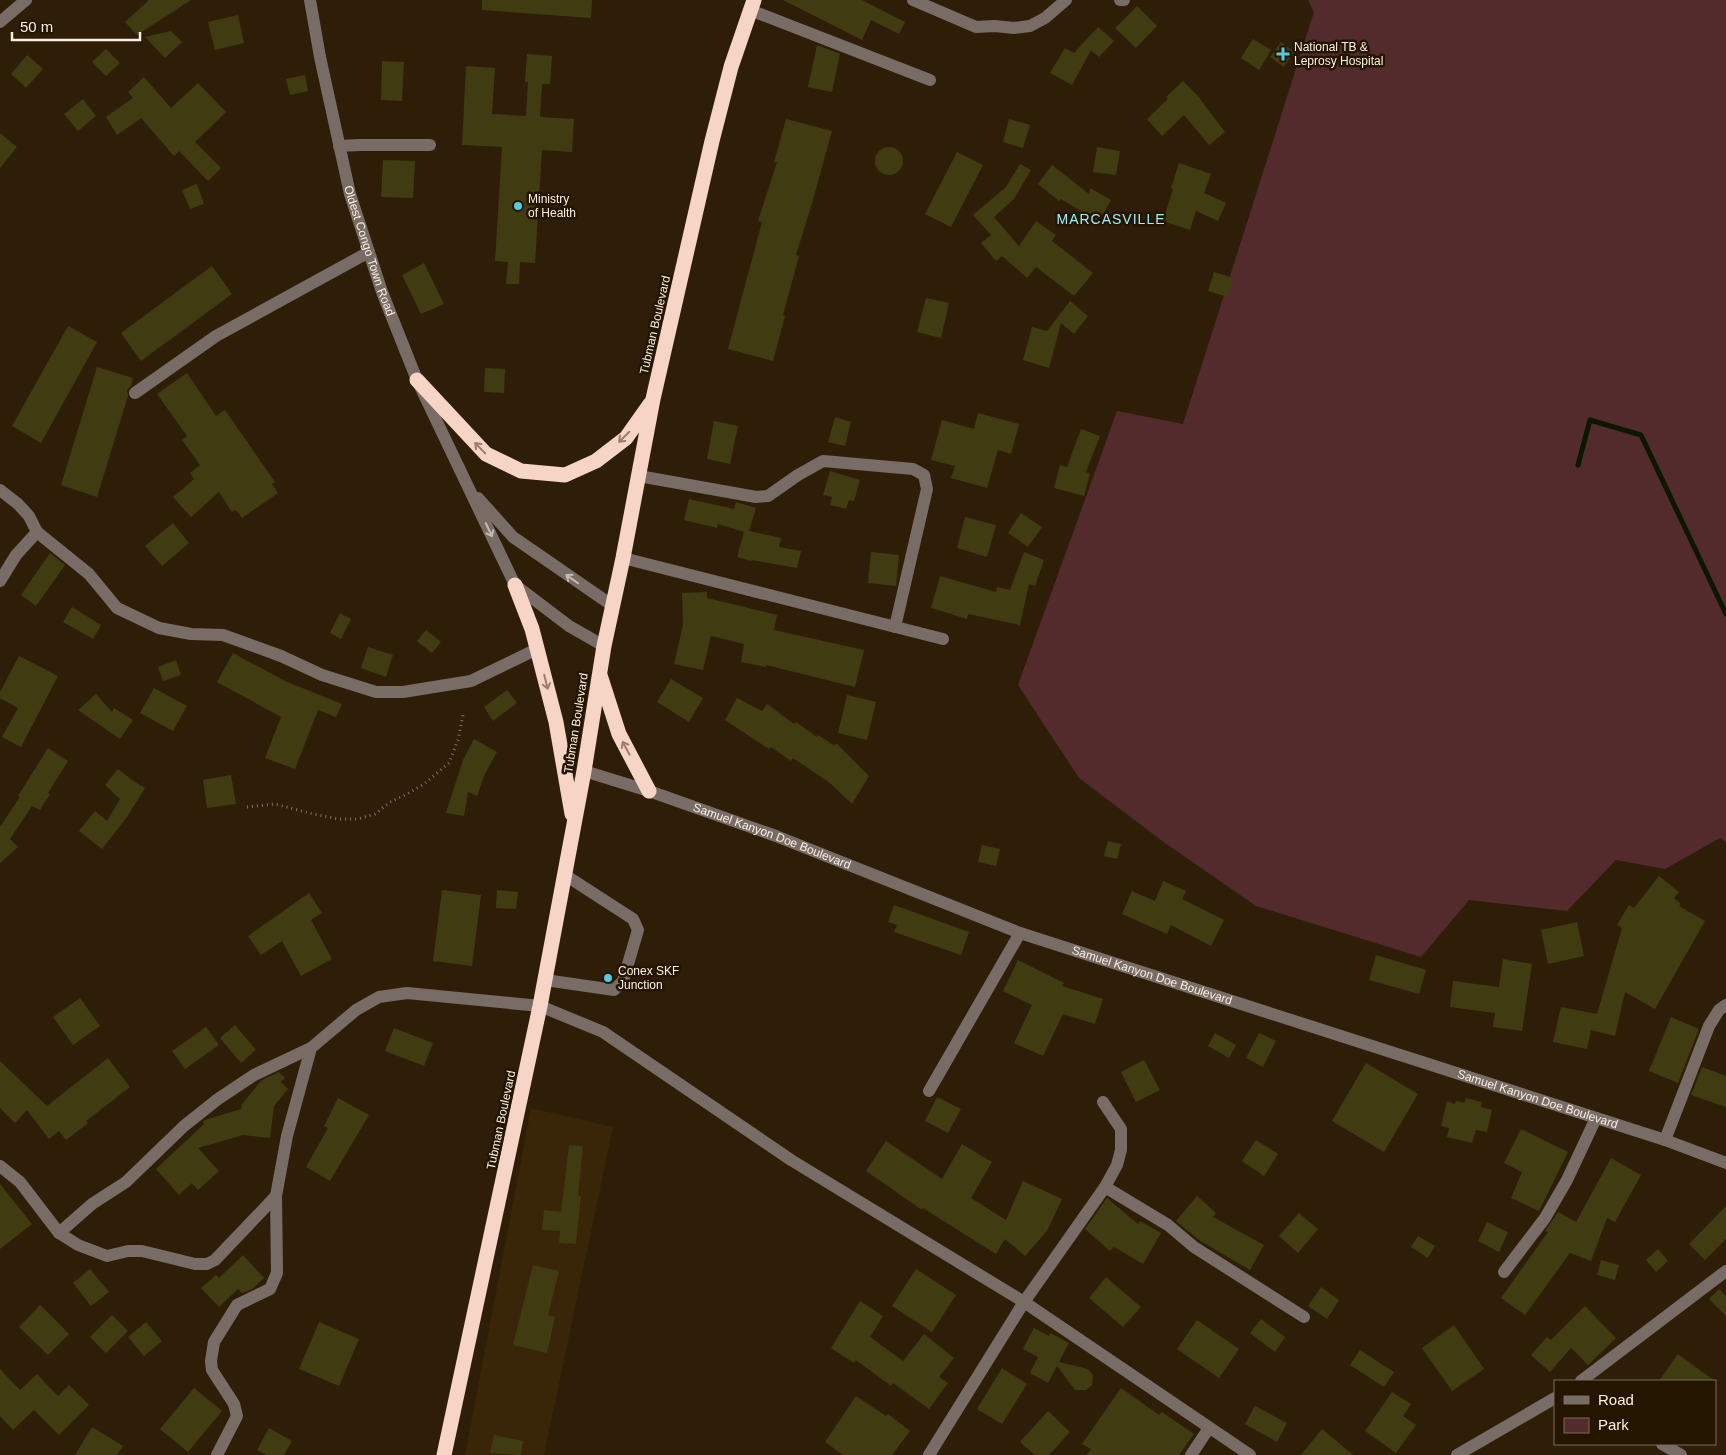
<svg xmlns="http://www.w3.org/2000/svg" width="1726" height="1455" viewBox="0 0 1726 1455" font-family="Helvetica,sans-serif">
	<style>
		.built { fill: #392507 }
		.green { fill: #542b2d }
		.lines { fill: none; stroke-linecap: round; stroke-linejoin: round }
		.stream { stroke: #0b1700; stroke-width: 5 }
		.building { fill: #413b12 }
		.path { stroke: #817361; stroke-width: 3; stroke-dasharray: 1 4; stroke-linecap: butt }
		.minor { stroke: #796c66; stroke-width: 12 }
		.highway { stroke: #f6d5c6; stroke-width: 15 }
		.oneway { stroke: #987f6d }
		.oneway2 { stroke: #c7bbb1 }
		.poi-dot { fill: #54cade; stroke: #241501; stroke-width: 2 }
		.labels { text-anchor: middle; dominant-baseline: central; stroke-width: 5; stroke-linejoin: round; paint-order: stroke }
		.poi-label { font-size: 12px; fill: #fbf0e3; stroke: #241501; text-anchor: start }
		.street-label { font-size: 12px; fill: #fbf0e3; stroke: #241501 }
		.neighbourhood-label { font-size: 14px; letter-spacing: 1px; fill: #9eedfc; stroke: #241501 }
	</style>
	<rect width="100%" height="100%" fill="#2e1e08"/>
	<path class="built" d="M531 1108 613 1127 544 1455H465Z"/>
	<path class="green" d="M1308 0H1726V842L1720 838 1665 869 1616 860 1567 911 1469 900 1421 957 1256 906 1165 843 1079 778 1018 685 1117 411 1183 424 1314 12Z"/>
	<g class="lines">
		<path class="stream" d="M1578 465 1590 420 1641 435 1726 614"/>
	</g>
	<path class="building" d="M149 0H191L137 35 125 22Z
		M482 0H592L591 18 482 10Z
		M783 0H862L905 22 899 34 871 20 862 40Z
		M1137 6 1157 26 1136 48 1115 28Z
		M238 15 244 43 215 50 208 22Z
		M1098 27 1114 41 1099 57 1091 50 1072 85 1050 73 1065 48 1074 53Z
		M171 31 182 42 165 58 145 37Z
		M1253 39 1271 50 1259 70 1241 58Z
		M1281 42 1294 52 1284 67 1270 57Z
		M817 45 840 54 832 92 808 87Z
		M106 49 120 63 106 76 92 62Z
		M527 54 552 56 550 84H542L540 117 574 119 572 152 542 150 535 263 520 262 519 284H506L508 262 495 261 502 147 462 145 466 66 495 68 492 114 526 116 528 82H525Z
		M27 55 43 69 26 88 11 74Z
		M382 61 404 62 402 101 381 100Z
		M305 75 308 91 290 95 286 79Z
		M144 77 171 108 198 83 226 112 195 142 221 168 208 181 179 151 174 156 141 118 117 135 106 117 133 98 128 92Z
		M1183 81 1197 95 1225 132 1209 145 1184 115 1162 136 1147 119 1168 99 1166 97Z
		M83 99 96 116 78 131 64 114Z
		M786 119 832 131 813 200 796 255 799 256 783 315 785 316 773 361 728 349 762 222 758 221 777 162H774Z
		M1009 119 1030 125 1023 148 1003 142Z
		M0 133 17 147 0 168Z
		M1097 147 1120 151 1116 175 1093 172Z
		M875 161a14 14 0 1 1 28 0a14 14 0 1 1-28 0Z
		M957 152 983 165 951 227 925 214Z
		M383 160 415 161 413 198 381 197Z
		M1179 163 1211 174 1204 193 1226 203 1218 221 1196 211 1190 230 1163 221 1173 189 1171 188Z
		M1020 164 1031 170 1014 199 994 217 1019 246 1036 221 1056 235 1052 241 1093 273 1074 296 1036 267 1027 278 1002 256 996 261 981 243 991 235 973 215 1006 187Z
		M1052 165 1089 194 1090 188 1111 200 1099 222 1061 199 1059 201 1038 184Z
		M197 184 204 204 190 209 182 190Z
		M424 263 444 304 421 314 402 275Z
		M212 266 232 294 141 361 121 333Z
		M1214 272 1233 278 1228 297 1208 291Z
		M926 298 949 303 941 338 917 332Z
		M1070 301 1088 316 1074 334 1061 323 1049 368 1023 360 1032 327 1047 331Z
		M68 326 97 342 41 443 12 426Z
		M97 367 133 378 131 386 127 390 128 396 97 497 61 485Z
		M485 368 505 369 504 393 484 392Z
		M187 373 216 416 225 410 275 482 272 484 278 493 242 518 236 510 232 512 219 492 191 517 173 497 194 479 190 473 200 465 182 440 187 436 157 394Z
		M978 413 1019 424 1011 454 998 450 987 488 951 478 955 466 931 460 942 420 974 429Z
		M835 417 851 422 845 446 828 442Z
		M714 421 738 426 730 464 707 459Z
		M1081 429 1100 436 1086 472 1090 474 1084 496 1054 488 1060 465 1067 467Z
		M830 471 860 480 854 501 849 500 846 509 830 505 832 497 823 495Z
		M689 499 734 509 736 502 756 508 749 531 781 538 779 547 801 551 797 568 752 560 751 561 737 557 744 532 718 524 717 528 684 520Z
		M1021 513 1042 527 1028 547 1008 533Z
		M965 517 996 525 987 557 957 548Z
		M173 523 189 543 162 566 145 546Z
		M871 552 899 555 896 586 868 583Z
		M1024 552 1044 560 1035 586 1029 584 1020 625 968 614 967 619 931 608 940 576 996 592 997 587 1010 590Z
		M50 553 65 565 36 606 21 595Z
		M707 592V598L777 615 774 630 864 650 855 687 766 665V667L741 662 744 644 711 636 703 670 674 664 683 625 682 593Z
		M72 607 101 625 93 639 63 622Z
		M340 613 351 619 341 639 330 633Z
		M426 630 441 642 432 653 417 641Z
		M368 647 393 655 386 677 361 668Z
		M233 653 285 681 342 704 336 717 318 710 295 769 265 758 281 717 217 682Z
		M19 656 58 676 21 747 2 737 18 708 0 698V692Z
		M176 660 181 675 163 681 158 667Z
		M671 679 703 698 689 722 657 702Z
		M154 688 187 706 173 731 140 713Z
		M507 690 517 703 493 721 484 707Z
		M96 694 112 712 114 708 133 720 120 739 78 710Z
		M847 695 876 702 867 740 838 733Z
		M737 698 762 711 767 704 794 724 796 722 817 737 818 735 835 746 836 743 869 776 852 804 830 783 793 758 791 761 771 747 769 749 725 720Z
		M474 739 497 752 484 776 477 796 468 792 464 816 446 813 463 760Z
		M48 748 68 761 48 793 50 794 40 810 32 806 10 839 18 847 0 863V827L20 797 18 796Z
		M118 769 132 780 145 788 127 817 102 849 79 831 95 811 107 821 120 799 105 785Z
		M231 775 236 804 207 808 203 780Z
		M1108 841 1121 844 1117 859 1104 856Z
		M982 845 1000 849 996 866 978 862Z
		M1659 876 1679 892 1674 898 1681 904 1679 906 1705 921 1655 1009 1625 992 1615 1036 1591 1030 1587 1049 1553 1042 1561 1007 1597 1014 1622 928 1617 925 1629 905 1634 908Z
		M1163 881 1186 891 1182 899 1224 920 1211 946 1171 925 1167 934 1122 914 1132 891 1155 901Z
		M442 890 481 895 472 966 433 961Z
		M497 890 518 892 516 909 496 908Z
		M309 893 322 913 311 920 332 959 301 976 282 941 261 955 248 936Z
		M894 905 969 932 961 955 894 932 897 925 888 922Z
		M1577 922 1584 956 1548 964 1541 930Z
		M1376 955 1426 970 1419 994 1369 980Z
		M1503 959 1532 964 1522 1031 1493 1027 1495 1013 1450 1007 1453 981 1499 987Z
		M1018 960 1064 983 1062 986 1103 999 1095 1024 1063 1014 1043 1056 1014 1043 1032 1005 1003 991Z
		M80 998 100 1026 73 1045 53 1017Z
		M1671 1017 1699 1029 1678 1083 1649 1071Z
		M235 1025 256 1050 241 1063 220 1038Z
		M206 1027 219 1045 185 1069 172 1051Z
		M394 1028 433 1043 424 1066 385 1051Z
		M1215 1033 1236 1045 1229 1058 1208 1046Z
		M1259 1033 1276 1041 1263 1067 1246 1058Z
		M108 1058 130 1087 86 1121 88 1123 66 1140 59 1131 49 1139 27 1110 15 1123 0 1108V1061L47 1106Z
		M1144 1060 1160 1090 1136 1102 1121 1072Z
		M1366 1063 1418 1094 1384 1152 1332 1121Z
		M1702 1067 1726 1076V1107L1691 1095Z
		M279 1072 285 1078 281 1082 288 1089 274 1106 270 1138 243 1135 198 1148 219 1171 198 1190 192 1183 179 1195 156 1169 204 1124 203 1121 205 1120 241 1109 242 1104 262 1080Z
		M937 1097 961 1109 948 1133 925 1121Z
		M338 1098 369 1115 330 1181 306 1167 328 1128 324 1126Z
		M1466 1098 1482 1102 1481 1107 1492 1110 1487 1132 1476 1130 1472 1143 1447 1137 1449 1128 1441 1126 1447 1101 1455 1104 1456 1101 1464 1103Z
		M1521 1129 1568 1152 1539 1211 1511 1198 1522 1172 1504 1163Z
		M1256 1140 1278 1154 1264 1176 1242 1161Z
		M886 1141 942 1179 962 1144 992 1162 971 1198 1006 1220 1023 1181 1062 1199 1047 1231 1025 1256 1005 1239 996 1254 923 1208 922 1210 866 1171Z
		M569 1145 583 1146 578 1196H581L576 1244 559 1243 560 1231 542 1230 544 1210 561 1212Z
		M1611 1158 1641 1175 1615 1222 1607 1218 1591 1261 1570 1253 1525 1315 1501 1298 1548 1232 1545 1231 1558 1212 1576 1222Z
		M0 1184 32 1224 0 1249Z
		M1197 1196 1216 1213 1213 1217 1264 1245 1250 1270 1199 1240 1176 1221Z
		M1107 1198 1138 1224 1140 1221 1161 1233 1143 1264 1114 1247 1110 1251 1085 1229Z
		M1726 1206V1239L1705 1260 1689 1244Z
		M1299 1213 1318 1229 1298 1253 1279 1236Z
		M1487 1222 1508 1232 1499 1252 1478 1241Z
		M1418 1236 1435 1246 1428 1258 1411 1247Z
		M1658 1249 1668 1261 1656 1272 1646 1260Z
		M243 1255 264 1278 252 1289 242 1293 238 1289 219 1307 201 1288 216 1275 219 1278Z
		M1601 1260 1619 1265 1615 1280 1597 1275Z
		M533 1265 559 1271 548 1315 555 1317 547 1353 513 1345Z
		M90 1269 109 1292 91 1306 73 1283Z
		M916 1269 956 1295 932 1332 892 1306Z
		M1106 1277 1141 1307 1123 1327 1089 1298Z
		M1321 1287 1339 1300 1327 1319 1308 1306Z
		M1719 1289 1726 1296V1316L1709 1299Z
		M860 1301 883 1316 870 1337 903 1361 924 1334 954 1358 939 1377 948 1383 929 1409 893 1383 891 1386 856 1360 854 1363 831 1348Z
		M40 1305 69 1334 48 1355 19 1327Z
		M1585 1306 1616 1338 1588 1365 1571 1348 1550 1372 1531 1355 1547 1337 1551 1340Z
		M112 1315 128 1331 106 1353 90 1337Z
		M1261 1319 1285 1337 1275 1352 1250 1333Z
		M1197 1320 1239 1349 1219 1378 1177 1349Z
		M146 1322 162 1341 144 1356 128 1337Z
		M319 1322 359 1339 339 1386 299 1369Z
		M1454 1325 1484 1369 1452 1391 1422 1348Z
		M1034 1328 1049 1336 1050 1333 1069 1343 1059 1362 1088 1369 1093 1375 1092 1385 1086 1390H1075L1057 1366 1048 1383 1030 1373 1038 1357 1023 1349Z
		M1360 1350 1394 1372 1384 1387 1350 1365Z
		M1678 1354 1715 1381H1659Z
		M1002 1368 1027 1384 1002 1424 977 1409Z
		M0 1369 20 1390 37 1374 58 1396 69 1385 89 1405 59 1435 34 1410 13 1430 0 1416Z
		M194 1388 222 1411 188 1452 160 1429Z
		M1121 1388 1159 1415 1162 1412 1194 1434 1179 1455H1087L1091 1449 1082 1444Z
		M1392 1392 1411 1404 1403 1416 1416 1425 1396 1453 1365 1431Z
		M856 1396 886 1416 888 1414 910 1431 892 1455H843L825 1442Z
		M1255 1406 1287 1423 1277 1442 1245 1424Z
		M1048 1411 1070 1432 1049 1455H1035L1020 1442Z
		M92 1427 123 1446 117 1455H75Z
		M269 1428 292 1441 284 1455H267L257 1450Z
		M1322 1429 1339 1443 1353 1455H1301Z
		M494 1435 523 1441 521 1455 490 1453Z"/>
	<g class="lines">
		<path class="path" d="M247 807 275 804 313 814 339 819H358L375 814 390 802 407 794 424 784 449 763 458 740 463 715"/>
		<g class="minor">
			<path id="s1" d="M310 0 320 57 350 194 382 292 417 380 515 585 569 626 604 646"/>
			<path d="M913 0 976 27 994 26 1014 28 1030 26 1045 18 1066 0"/>
			<path d="M1120 0H1124"/>
			<path d="M750 10 930 80"/>
			<path d="M0 22 26 0"/>
			<path d="M339 146 359 145H430"/>
			<path d="M135 393 216 336 369 252"/>
			<path d="M639 476 756 497 768 496 798 475 823 461 913 469 924 475 927 489 895 627"/>
			<path d="M0 490 18 504 29 516 37 532 89 574 117 608 159 628 191 634 223 635 281 656 322 675 376 692H403L471 681 537 649"/>
			<path d="M478 498 513 537 613 606"/>
			<path d="M623 558 943 639"/>
			<path d="M0 581 16 555 37 532"/>
			<path id="s2" d="M584 771 649 791 776 836 1020 933 1665 1140 1726 1163"/>
			<path d="M545 980 614 990 623 981 638 930 633 919 565 875"/>
			<path d="M929 1091 1020 933"/>
			<path d="M1665 1140 1709 1026 1719 1010 1726 1005"/>
			<path d="M0 1166 20 1182 59 1233 78 1245 107 1256 128 1251H142L195 1264H207L215 1260 276 1196"/>
			<path d="M1105 1187 1168 1225 1194 1247 1304 1317"/>
			<path d="M59 1233 92 1204 126 1182 184 1126 218 1099 254 1075 311 1048"/>
			<path d="M1504 1272 1545 1218 1567 1180 1596 1118"/>
			<path d="M1581 1381 1726 1271"/>
			<path d="M1662 1444 1681 1455"/>
			<path d="M217 1455 237 1416 234 1404 212 1370 211 1361 214 1342 237 1305 270 1289 277 1273 276 1196 287 1136 311 1048 356 1010 379 997 407 993 540 1006 603 1032 791 1160 1024 1302 1250 1455"/>
			<path d="M929 1455 1024 1302 1105 1187 1117 1165 1121 1150V1129L1103 1102"/>
			<path d="M1191 1455 1209 1428"/>
			<path d="M1457 1455 1555 1398"/>
		</g>
		<path class="highway" d="M417 380 486 454 521 471 565 475 596 461 626 438 650 404
			M515 585 532 629 556 722 572 814
			M600 675 619 734 649 791
			M444 1455 540 1006 584 771 604 646 623 558 653 399 712 141 731 67 754 0"/>
	</g>
	<defs><path id="oneway-shaft" d="M-6 0H5M1.5-3L5.5 0L1.5 3" fill="none" stroke-width="1.6" stroke-linecap="round" stroke-linejoin="round" transform="scale(1.25)"/></defs>
	<g class="oneway">
		<use href="#oneway-shaft" transform="translate(624 437) rotate(135)"/>
		<use href="#oneway-shaft" transform="translate(480 448) rotate(-134)"/>
		<use href="#oneway-shaft" transform="translate(546 682) rotate(76)"/>
		<use href="#oneway-shaft" transform="translate(626 748) rotate(-118)"/>
	</g>
	<g class="oneway2">
		<use href="#oneway-shaft" transform="translate(489 530) rotate(65)"/>
		<use href="#oneway-shaft" transform="translate(572 579) rotate(-145)"/>
	</g>
	<g class="poi-dot">
		<path d="M1280.5 46.5h5v5h5v5h-5v5h-5v-5h-5v-5h5z"/>
		<circle cx="518" cy="206" r="5"/>
		<circle cx="608" cy="978" r="5"/>
	</g>
	<g class="labels">
		<g class="poi-label">
			<text x="1294" y="47">National TB &amp;<tspan x="1294" dy="14">Leprosy Hospital</tspan></text>
			<text x="528" y="199">Ministry<tspan x="528" dy="14">of Health</tspan></text>
			<text x="618" y="971">Conex SKF<tspan x="618" dy="14">Junction</tspan></text>
		</g>
		<g class="street-label">
			<text stroke="none"><textPath href="#s1" startOffset="258">Oldest Congo Town Road</textPath></text>
			<text transform="translate(655 325) rotate(-77)">Tubman Boulevard</text>
			<text transform="translate(576 723) rotate(-81)">Tubman Boulevard</text>
			<text stroke="none"><textPath href="#s2" startOffset="199">Samuel Kanyon Doe Boulevard</textPath></text>
			<text stroke="none"><textPath href="#s2" startOffset="604">Samuel Kanyon Doe Boulevard</textPath></text>
			<text stroke="none"><textPath href="#s2" startOffset="1009">Samuel Kanyon Doe Boulevard</textPath></text>
			<text transform="translate(501 1120) rotate(-78)">Tubman Boulevard</text>
		</g>
		<g class="neighbourhood-label">
			<text x="1111" y="219">MARCASVILLE</text>
		</g>
	</g>
	<rect x="1554" y="1380" width="162" height="65" fill="#241501" stroke="#7a6d5b"/>
	<rect x="1564" y="1396" width="25" height="8" fill="#796c66" stroke="#7a6d5b"/>
	<text x="1598" y="1405" font-size="15" fill="#fbf0e3">Road</text>
	<rect x="1564" y="1418" width="25" height="15" fill="#542b2d" stroke="#7a6d5b"/>
	<text x="1598" y="1430" font-size="15" fill="#fbf0e3">Park</text>
	<path d="M12 32v8h128v-8" fill="none" stroke="#fbf0e3" stroke-width="2.5"/>
	<text x="20" y="32" font-size="15" fill="#fbf0e3" stroke="#241501" stroke-width="4" paint-order="stroke">50 m</text>
</svg>
